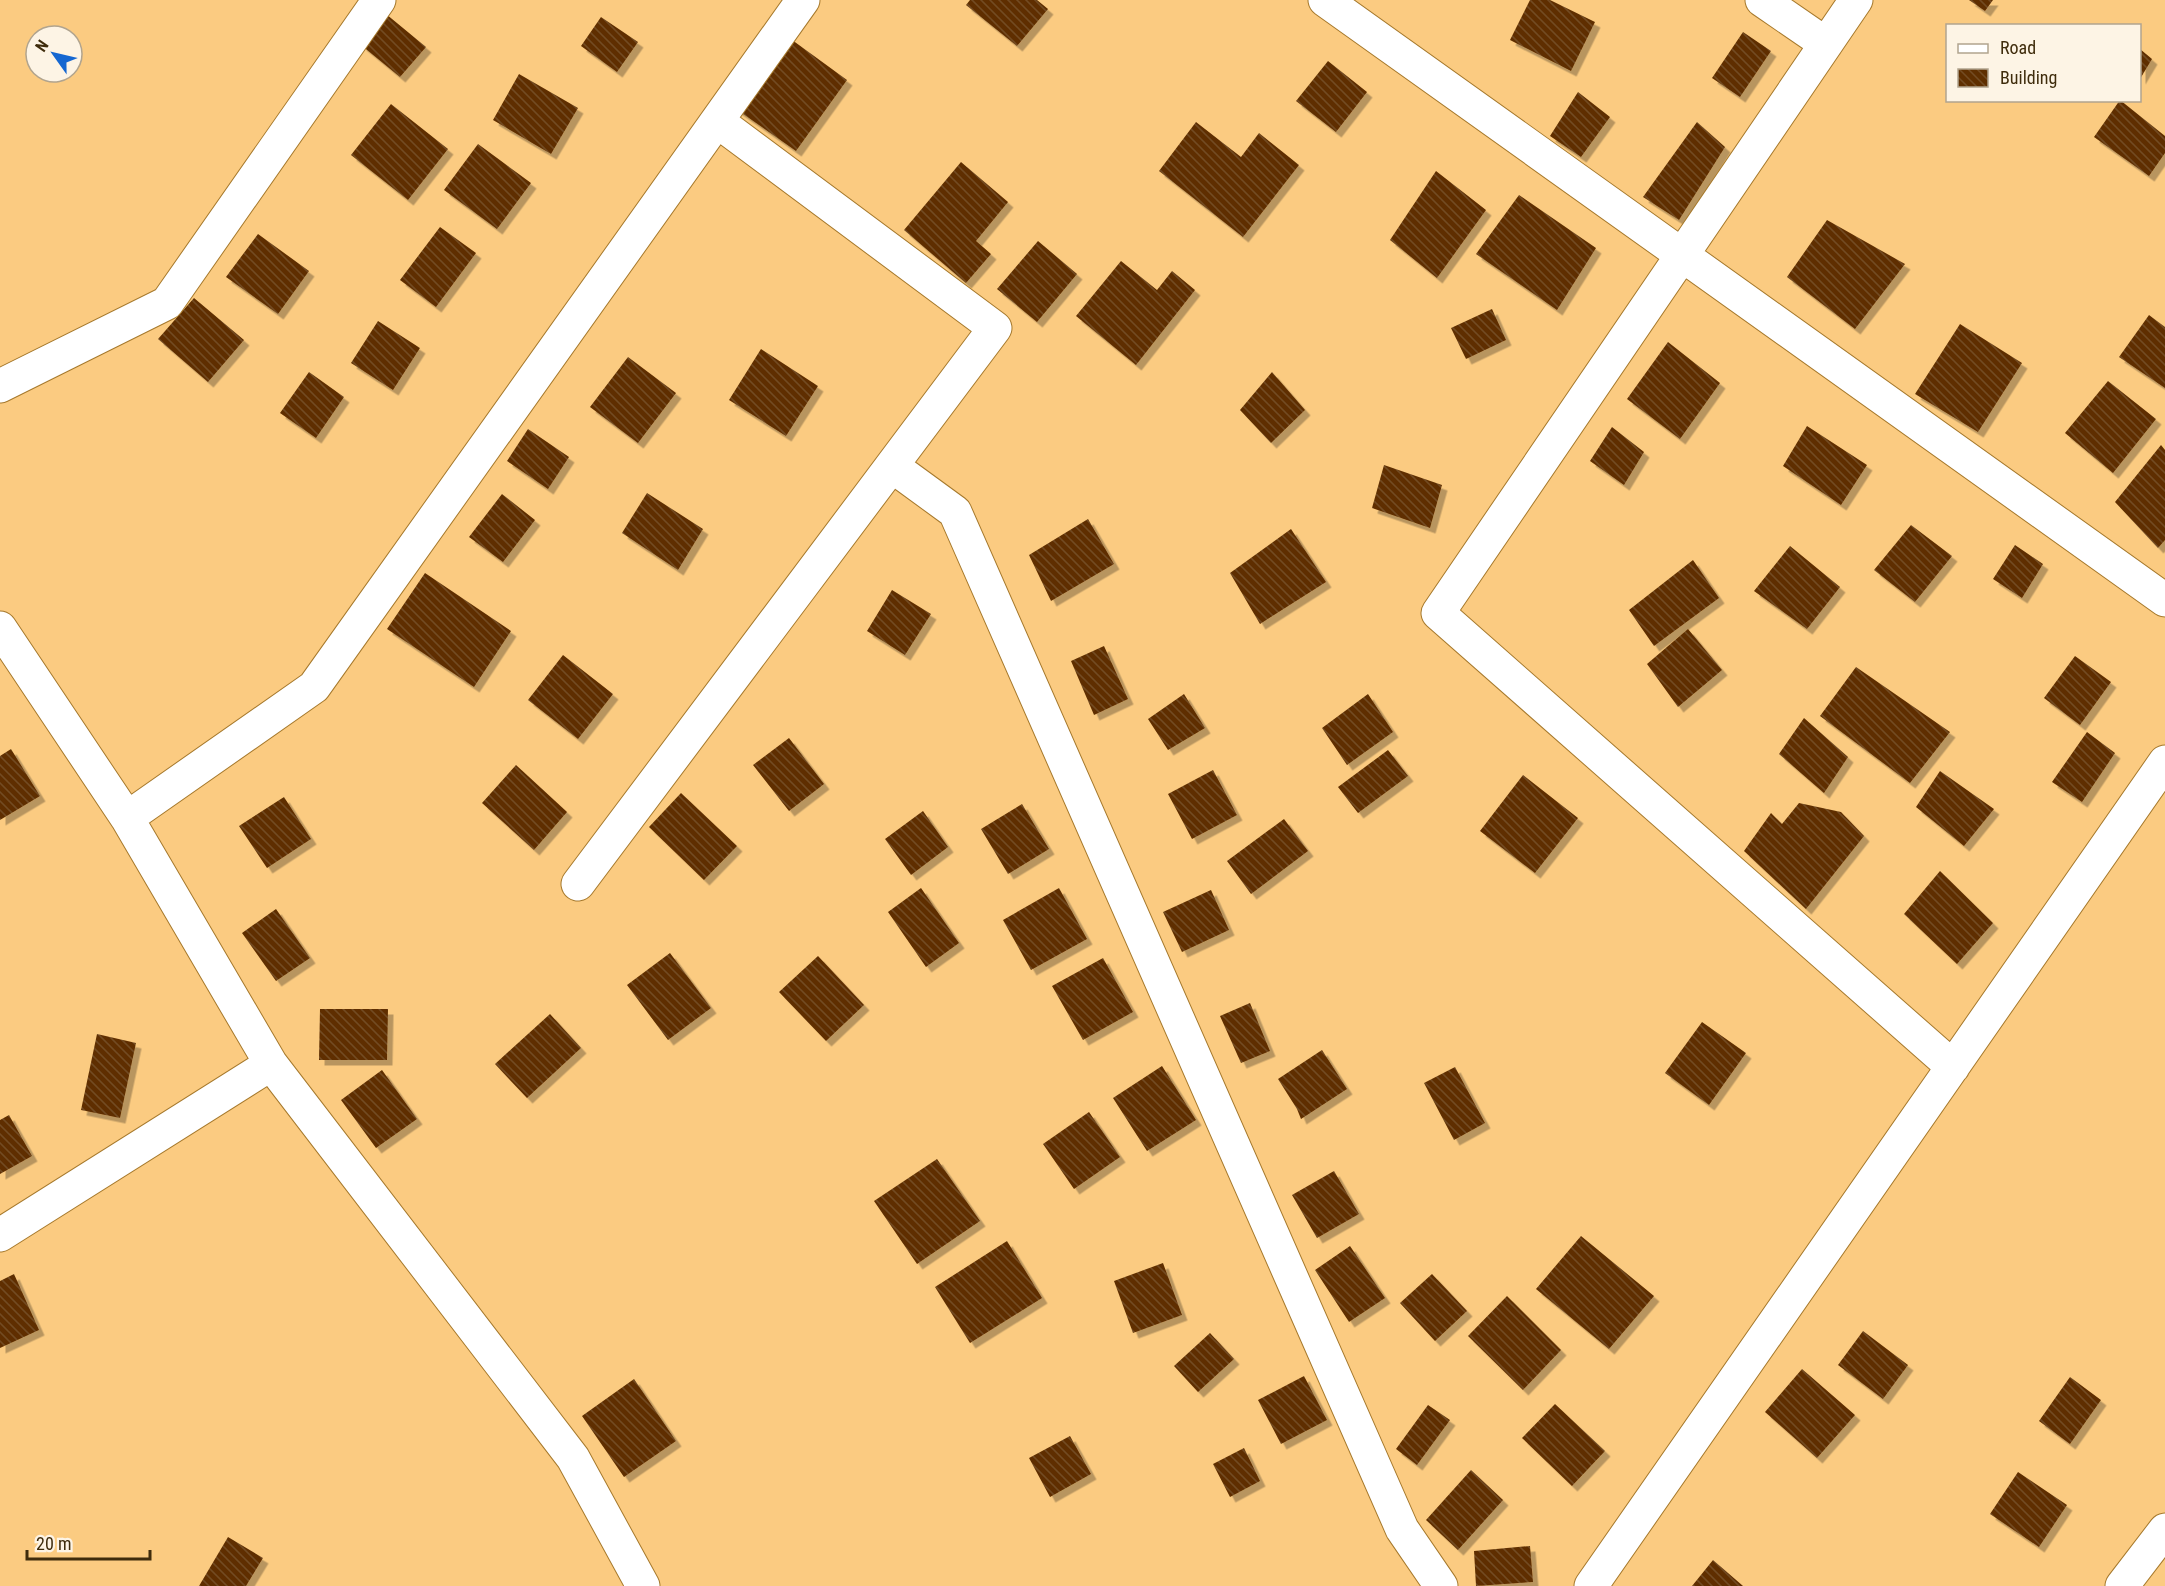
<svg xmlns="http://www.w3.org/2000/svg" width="2165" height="1586" viewBox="0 0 2165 1586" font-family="'Roboto Condensed',sans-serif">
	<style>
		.building { fill: url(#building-back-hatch); filter: url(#shadow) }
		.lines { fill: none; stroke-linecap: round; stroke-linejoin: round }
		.minor-casing { stroke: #a6792c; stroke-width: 35 }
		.minor { stroke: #fff; stroke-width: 33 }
	</style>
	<defs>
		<pattern id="building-back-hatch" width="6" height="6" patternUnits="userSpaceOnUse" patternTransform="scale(1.5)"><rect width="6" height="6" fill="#5f2f00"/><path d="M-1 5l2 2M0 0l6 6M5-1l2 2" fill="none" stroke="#734c24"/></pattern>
		<filter id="shadow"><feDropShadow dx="5.5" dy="5.5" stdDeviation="0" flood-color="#0004"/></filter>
	</defs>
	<rect width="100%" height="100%" fill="#fbcb81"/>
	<path class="building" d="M970 0H1037L1048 9 1017 46 966 5Z
		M1530 0H1550L1595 22 1571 71 1510 40Z
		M1969 0H1993L1985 11Z
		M386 14 426 47 400 77 361 45Z
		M601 17 638 42 617 72 581 46Z
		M1743 32 1771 51 1740 97 1712 78Z
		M788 37 847 80 796 151 736 109Z
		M2140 49 2152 59 2140 79Z
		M1328 61 1367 92 1336 132 1296 101Z
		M519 74 578 108 551 154 493 120Z
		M1578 92 1610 117 1581 157 1550 136Z
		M2120 100 2165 136V153L2149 176 2094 137Z
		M391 104 448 149 408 200 351 155Z
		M1196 122 1241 157 1259 133 1299 165 1243 237 1159 171Z
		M1697 122 1725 147 1679 220 1643 197Z
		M478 144 531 183 497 229 444 190Z
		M961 162 1008 202 976 241 991 254 966 283 904 230Z
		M1436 171 1486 210 1437 278 1390 240Z
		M1519 195 1596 248 1557 310 1476 254Z
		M1827 220 1905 264 1855 329 1787 277Z
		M440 227 476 253 436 307 400 280Z
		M258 234 309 271 278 314 226 277Z
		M1038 241 1077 274 1037 322 997 289Z
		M1121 261 1157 290 1172 271 1195 290 1136 365 1076 316Z
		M194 298 244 340 208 382 158 339Z
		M1492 309 1506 340 1466 359 1451 328Z
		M2149 315 2165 327V388L2119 357Z
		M378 321 420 348 393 390 351 363Z
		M1960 324 2022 363 1978 432 1915 394Z
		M1668 342 1720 383 1680 439 1627 399Z
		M761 349 818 386 786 436 729 400Z
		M628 357 676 393 638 443 590 407Z
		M309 372 344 397 316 438 280 413Z
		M1272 372 1305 410 1271 443 1240 410Z
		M2108 381 2156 419 2113 473 2065 433Z
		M1807 426 1867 465 1841 505 1783 466Z
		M1612 427 1644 452 1624 485 1590 461Z
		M528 429 569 457 548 489 507 461Z
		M2161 445 2165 450V540L2158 548 2115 502Z
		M1384 465 1442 485 1430 528 1372 508Z
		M647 493 703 529 678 570 622 533Z
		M502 494 535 520 503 562 469 537Z
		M1088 519 1114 564 1051 601 1029 555Z
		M1911 525 1952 556 1915 602 1874 570Z
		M1291 529 1326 582 1260 624 1230 573Z
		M2015 545 2043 564 2022 598 1993 579Z
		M1790 546 1840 587 1807 629 1754 591Z
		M1693 560 1719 598 1654 646 1629 610Z
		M425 573 511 631 474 687 387 629Z
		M892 590 931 614 905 655 867 631Z
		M1688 629 1722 670 1678 707 1647 664Z
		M1104 646 1128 699 1094 715 1071 661Z
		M563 655 613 694 578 739 528 700Z
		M2075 656 2111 682 2080 725 2044 698Z
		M1856 667 1950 732 1910 783 1820 716Z
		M1184 694 1205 728 1168 750 1148 719Z
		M1368 694 1393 732 1347 765 1322 728Z
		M1804 718 1848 757 1824 793 1779 754Z
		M2087 732 2115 753 2082 802 2052 782Z
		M789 738 824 784 789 811 753 765Z
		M11 749 40 796 0 820V756Z
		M1388 750 1408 776 1358 813 1338 787Z
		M516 765 567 812 534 850 482 803Z
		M1213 770 1237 815 1192 839 1168 794Z
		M1940 771 1994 809 1964 846 1916 807Z
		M1523 775 1578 818 1535 873 1480 831Z
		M681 793 737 846 704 880 649 827Z
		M284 797 311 839 267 868 239 826Z
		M1799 803 1841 812 1864 836 1806 909 1744 851 1771 813 1782 824Z
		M1022 804 1049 849 1008 874 981 829Z
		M923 811 948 847 911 875 885 839Z
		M1284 819 1308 851 1251 894 1227 861Z
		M1940 871 1993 923 1957 964 1904 914Z
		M921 888 959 943 926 967 888 912Z
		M1059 888 1087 939 1031 970 1003 920Z
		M1211 890 1229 930 1182 952 1163 912Z
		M276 909 310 958 276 981 242 933Z
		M670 953 711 1008 668 1040 627 985Z
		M818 956 864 1005 826 1041 779 992Z
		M1103 958 1133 1012 1083 1040 1052 986Z
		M1250 1003 1270 1051 1241 1063 1220 1016Z
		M320 1009H388L387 1060H319Z
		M550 1014 581 1048 527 1098 495 1064Z
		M1702 1022 1746 1053 1709 1105 1665 1073Z
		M97 1034 136 1043 120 1118 81 1110Z
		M1322 1050 1347 1089 1301 1119 1297 1109 1278 1079Z
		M1162 1066 1196 1120 1147 1151 1113 1098Z
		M1455 1067 1485 1123 1454 1140 1424 1083Z
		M382 1070 417 1119 376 1148 341 1100Z
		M1089 1112 1120 1157 1074 1189 1043 1144Z
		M9 1115 32 1156 0 1174V1120Z
		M937 1159 980 1221 917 1264 874 1201Z
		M1334 1171 1359 1214 1317 1238 1292 1195Z
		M1581 1236 1654 1296 1609 1349 1536 1289Z
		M1007 1241 1042 1298 970 1343 935 1287Z
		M1350 1246 1385 1298 1349 1322 1315 1270Z
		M1163 1263 1182 1315 1133 1333 1114 1281Z
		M14 1274 39 1330 0 1348V1281Z
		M1432 1274 1467 1311 1435 1341 1400 1303Z
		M1507 1296 1561 1350 1523 1390 1468 1336Z
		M1863 1331 1908 1365 1883 1399 1838 1365Z
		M1210 1333 1234 1359 1198 1392 1174 1366Z
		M1802 1369 1855 1415 1817 1458 1765 1412Z
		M1304 1376 1327 1420 1281 1444 1258 1400Z
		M2070 1377 2101 1400 2070 1444 2039 1421Z
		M634 1379 676 1441 624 1477 582 1416Z
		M1555 1404 1605 1451 1572 1486 1522 1438Z
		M1428 1405 1450 1420 1417 1465 1396 1449Z
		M1070 1436 1091 1474 1050 1497 1029 1458Z
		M1244 1448 1260 1481 1230 1497 1213 1464Z
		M1471 1470 1503 1500 1458 1550 1426 1520Z
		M2018 1472 2067 1505 2039 1547 1990 1514Z
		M228 1537 263 1558 246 1586H199Z
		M1530 1546 1533 1582 1476 1586 1474 1551Z
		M1713 1560 1743 1586H1692Z"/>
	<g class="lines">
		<g class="minor-casing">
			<path id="minor" d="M1325 0 2165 600
				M1762 0 1826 44
				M1856 0 1438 613 1953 1067
				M0 386 167 303 379 0
				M892 466 955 512 1402 1529 1441 1586
				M0 628 127 818 271 1064 573 1458 643 1586
				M127 818 314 687 803 0
				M578 884 995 328 717 121
				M0 1235 271 1064
				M1591 1586 2165 762
				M2122 1586 2165 1530"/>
		</g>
		<use href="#minor" class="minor"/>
	</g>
	<rect x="1946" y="24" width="195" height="78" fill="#fdf4e5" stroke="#b1a48e" stroke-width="1.5"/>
	<rect x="1958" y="44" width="30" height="9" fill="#ffffff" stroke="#b1a48e" stroke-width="1.5"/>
	<text x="2000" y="54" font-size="18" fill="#3f2c0c">Road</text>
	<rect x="1958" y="69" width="30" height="18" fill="url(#building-back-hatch)" stroke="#b1a48e" stroke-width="1.5"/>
	<text x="2000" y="84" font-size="18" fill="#3f2c0c">Building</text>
	<g transform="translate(54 54) rotate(304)"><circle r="28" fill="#fdf4e5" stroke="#b1a48e" stroke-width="1.5"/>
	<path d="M0-4.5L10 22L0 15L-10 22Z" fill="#1567d1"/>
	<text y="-9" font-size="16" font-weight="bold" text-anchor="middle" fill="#3f2c0c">N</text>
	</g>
	<path d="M27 1550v9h123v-9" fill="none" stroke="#3f2c0c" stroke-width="3"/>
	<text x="36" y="1550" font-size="18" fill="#3f2c0c" stroke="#fdf4e5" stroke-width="4.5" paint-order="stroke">20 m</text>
</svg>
